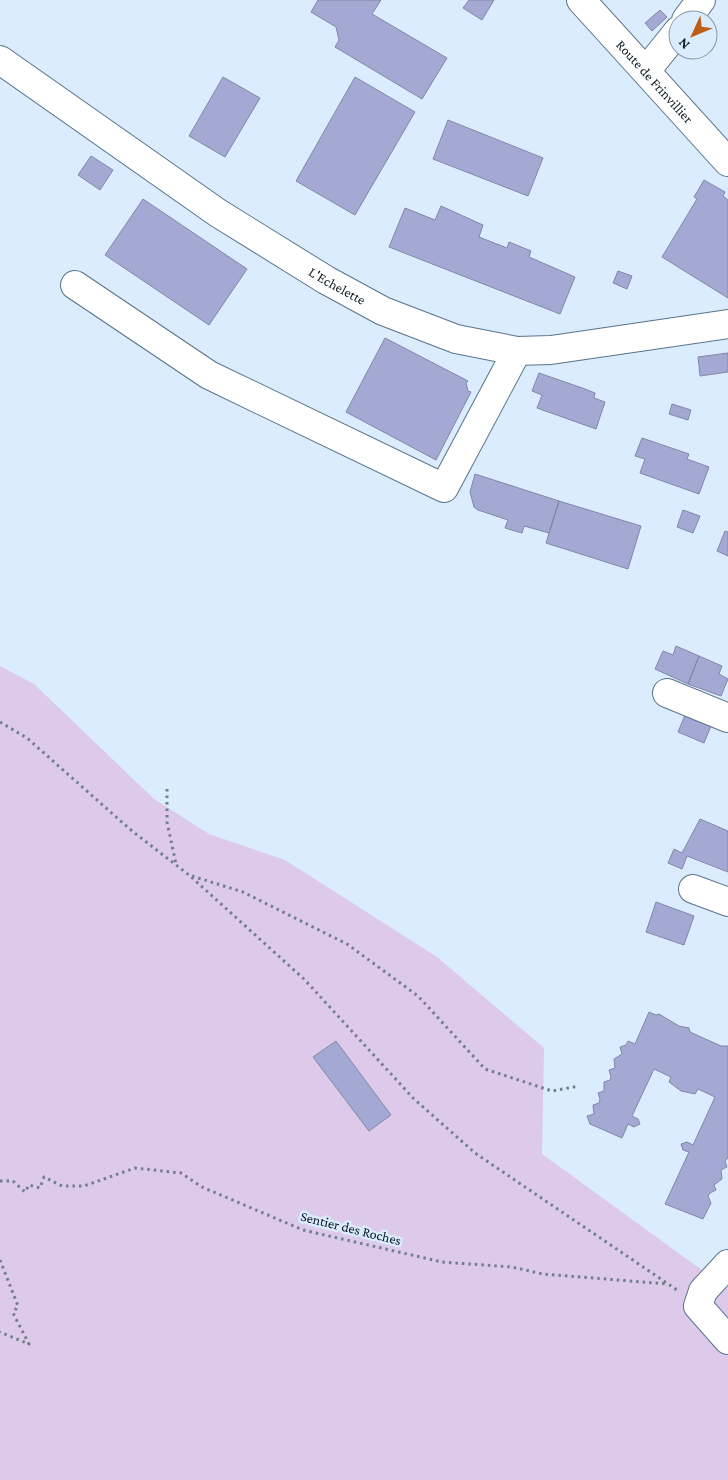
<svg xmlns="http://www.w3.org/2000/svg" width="728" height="1480" viewBox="0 0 728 1480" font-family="'Crimson Pro',serif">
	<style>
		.green { fill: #ddcaea }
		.building { fill: #a3a9d3; stroke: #8287a7 }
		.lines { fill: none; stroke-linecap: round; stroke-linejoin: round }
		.minor-casing { stroke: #58738b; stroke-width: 30 }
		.path { stroke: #717f8d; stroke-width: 3; stroke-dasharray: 2.5 4; stroke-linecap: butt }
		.minor { stroke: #fff; stroke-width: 28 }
		.labels { text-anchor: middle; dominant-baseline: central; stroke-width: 5; stroke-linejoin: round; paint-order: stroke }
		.street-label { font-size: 14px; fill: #111b25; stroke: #daecfd }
	</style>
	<rect width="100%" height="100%" fill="#daecfd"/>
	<path class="green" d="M0 666 34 684 154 799 209 834 285 860 437 957 544 1048 542 1154 728 1289V1480H0Z"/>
	<path class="building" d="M318 0H381L372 14 447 58 422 99 335 47 339 40 336 27 311 12Z
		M469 0H494L482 20 463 8Z
		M660 10 667 17 652 31 645 23Z
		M223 77 260 98 225 157 189 136Z
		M355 77 415 112 355 215 296 181Z
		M448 120 543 158 528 196 433 159Z
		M91 156 113 170 100 190 78 175Z
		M704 180 725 192 723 196 728 200V298L662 257 697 199 694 197Z
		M143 199 247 269 209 325 105 255Z
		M441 206 483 225 479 237 507 248 509 242 531 251 529 257 575 277 560 314 389 247 405 208 435 220Z
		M618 271 632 276 627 289 613 283Z
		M385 338 468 381 466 383 468 391 471 392 436 460 346 412Z
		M728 353V372L700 376 698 357Z
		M539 373 585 389 595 393 594 398 605 402 596 429 537 408 542 395 532 391Z
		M672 404 691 410 688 420 669 414Z
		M642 438 689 454 687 459 709 467 699 494 640 473 645 459 635 456Z
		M475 474 559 501 549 533 524 526 522 533 505 528 508 520 478 510 474 507 470 492Z
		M559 501 641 526 628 569 546 543Z
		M683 510 700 516 693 533 677 527Z
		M725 531 728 532V556L717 551Z
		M676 646 699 656 688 684 655 669 663 651 673 655Z
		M699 656 722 666 719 674 728 679 721 696 688 684Z
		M685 715 711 726 704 743 678 732Z
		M700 819 728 831V872L687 856 682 869 668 863 674 849 682 853Z
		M656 902 694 916 684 945 646 932Z
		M649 1012 656 1015 659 1014 679 1026 689 1028 690 1032 721 1046H728V1158L725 1161 727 1167 721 1170 722 1179 714 1185 716 1190 710 1193 708 1196 711 1203 703 1219 665 1204 689 1152 683 1150 681 1144 687 1142 693 1145 715 1097 698 1089 695 1094 681 1091 669 1082 671 1077 654 1069 632 1116 638 1119 640 1124 634 1127 628 1124 622 1138 590 1124 587 1116 594 1114 593 1105 599 1103 600 1099 598 1093 604 1091V1082L610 1080 611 1077 609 1070 615 1068 614 1059 622 1054 620 1047 626 1045 628 1041 635 1044Z
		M336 1041 391 1115 369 1131 313 1057Z"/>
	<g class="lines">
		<g class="minor-casing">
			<g id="minor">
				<path id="s1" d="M581 0 728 162"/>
				<path d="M686 20 701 0"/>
				<path id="s2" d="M0 60 218 213 326 280 383 311 456 339 517 351 551 350 728 324"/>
				<path d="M646 71 678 31"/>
				<path d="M75 285 209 375 444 488 517 351"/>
				<path d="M667 693 728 718"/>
				<path d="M693 889 728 902"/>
				<path d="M728 1264 703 1291 698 1306 728 1340"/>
			</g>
		</g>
		<path class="path" d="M0 722 27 738 132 831 189 875 305 980 413 1098 475 1153 677 1290
			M167 789V822L176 864
			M192 876 243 892 347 944 418 996 485 1069 552 1091 579 1086
			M0 1181H13L25 1192 29 1185 40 1188 44 1177 62 1186H84L135 1168 181 1173 202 1187 303 1230 442 1262 512 1267 543 1274 668 1284
			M0 1260 18 1306 13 1313 29 1344 0 1332"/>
		<use href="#minor" class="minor"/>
	</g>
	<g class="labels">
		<g class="street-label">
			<text stroke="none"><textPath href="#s1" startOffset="110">Route de Frinvillier</textPath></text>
			<text stroke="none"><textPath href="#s2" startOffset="406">L'Echelette</textPath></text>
			<text transform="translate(351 1228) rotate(14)">Sentier des Roches</text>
		</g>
	</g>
	<g transform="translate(693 35) rotate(226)"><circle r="24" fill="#daecfd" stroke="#8a98a7"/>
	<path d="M0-4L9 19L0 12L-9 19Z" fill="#bd5e17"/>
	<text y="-8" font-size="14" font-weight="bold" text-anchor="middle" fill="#111b25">N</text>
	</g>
</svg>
